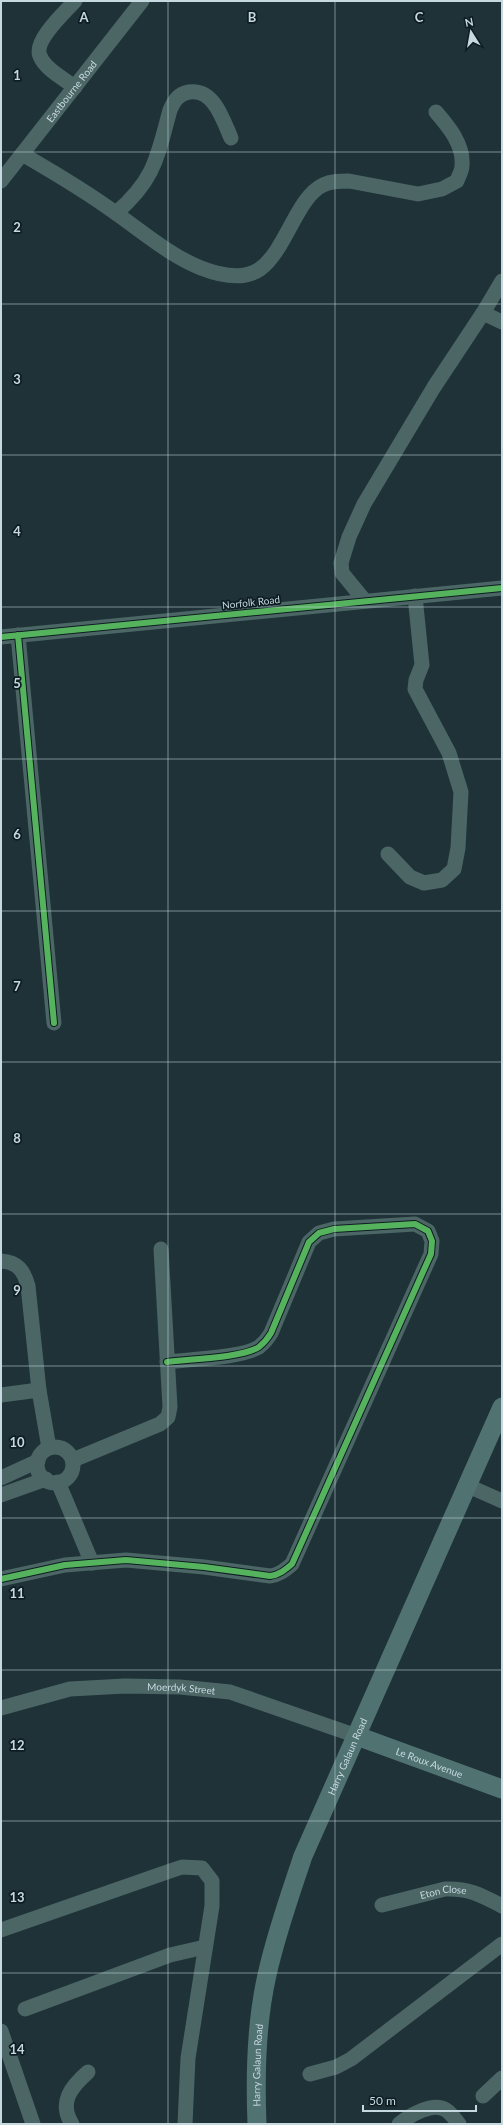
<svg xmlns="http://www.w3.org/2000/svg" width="503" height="2125" viewBox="0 0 503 2125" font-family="Lato,sans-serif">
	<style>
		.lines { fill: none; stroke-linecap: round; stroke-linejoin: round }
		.minor { stroke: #4b6665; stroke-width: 15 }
		.major { stroke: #507270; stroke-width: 19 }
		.cycleway-casing { stroke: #0e1d22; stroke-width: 8 }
		.cycleway { stroke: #56b35d; stroke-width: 6 }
		.grid { fill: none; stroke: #c6d9e0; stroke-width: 1; stroke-opacity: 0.55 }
		.labels { text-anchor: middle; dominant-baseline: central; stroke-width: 3.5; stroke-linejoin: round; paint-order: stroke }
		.street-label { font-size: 10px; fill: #c6d9e0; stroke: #0e1d22 }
		.grid-label { font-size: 13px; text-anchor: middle; font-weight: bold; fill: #c6d9e0; stroke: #0e1d22; stroke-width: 3.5; stroke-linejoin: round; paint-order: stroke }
	</style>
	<rect width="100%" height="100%" fill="#1e3238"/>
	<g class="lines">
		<g class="minor">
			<path d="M75 1C65 12 33 41 40 56 45 69 64 79 75 87"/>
			<path d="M22 154C55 173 87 192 117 214 144 233 171 256 201 268 219 275 243 281 260 269 286 250 297 197 323 185 331 181 340 181 349 181L418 194 442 189 457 181C458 177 462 171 462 166 464 145 449 127 436 112"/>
			<path id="s1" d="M1 181 142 1"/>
			<path d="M116 213C155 179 157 158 170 110 174 101 178 94 189 92 214 88 223 120 231 138"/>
			<path d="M483 313 502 281"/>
			<path d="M365 601 342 573 341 563 349 537 364 504 434 387 483 313 502 322"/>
			<path d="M18 635 54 1023"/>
			<path d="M1 637 502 588"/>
			<path d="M388 854 410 877 424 883 442 880 454 869 458 848 461 792 449 753 415 689 416 680 422 665 415 596"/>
			<path d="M1 1261C18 1262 24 1271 28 1286L39 1390 49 1448"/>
			<path d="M1 1395 39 1390"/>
			<circle cx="55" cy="1465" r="18"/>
			<path d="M73 1460 160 1424 168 1417 170 1407 161 1249"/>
			<path d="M1 1478 38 1461"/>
			<path d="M58 1482 92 1563"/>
			<path d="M466 1485 502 1501"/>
			<path d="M1 1495 46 1479"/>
			<path d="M1 1579 65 1565 126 1560 204 1567 270 1576C279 1575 285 1570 292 1564L431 1254 432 1241 428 1231 415 1224 334 1229 319 1233 309 1242 271 1333C268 1338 264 1343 259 1347 242 1358 189 1359 167 1362"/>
			<path id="s2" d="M1 1708 70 1689 125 1686 180 1687 230 1692 357 1736"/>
			<path id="s3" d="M382 1905 445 1889C469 1888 481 1895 502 1906"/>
			<path d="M1 1930 170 1871 182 1867 202 1868 212 1881V1906L188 2058 185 2124"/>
			<path d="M25 2009 170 1955 205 1947"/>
			<path d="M1 2031 33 2124"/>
			<path d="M310 2074 336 2067 351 2059 502 1944"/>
			<path d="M483 2096 502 2078"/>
			<path d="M72 2124C58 2102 72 2086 88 2072"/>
			<path d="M399 2124C409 2116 433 2101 446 2110 451 2113 455 2119 459 2124"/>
		</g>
		<g class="major">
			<path id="s4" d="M357 1736 502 1789"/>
			<path id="s5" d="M257 2124C255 2075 256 2023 267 1975 276 1934 290 1895 303 1856L502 1407"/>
		</g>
		<g class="cycleway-casing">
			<path id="cycleway" d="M18 635 54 1023
				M1 637 502 588
				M1 1579 65 1565 126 1560 204 1567 270 1576C279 1575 285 1570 292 1564L431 1254 432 1241 428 1231 415 1224 334 1229 319 1233 309 1242 271 1333C268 1338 264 1343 259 1347 242 1358 189 1359 167 1362"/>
		</g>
		<use href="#cycleway" class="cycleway"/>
	</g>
	<path class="grid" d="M168 1V2124M335 1V2124M1 152H502M1 304H502M1 455H502M1 607H502M1 759H502M1 911H502M1 1062H502M1 1214H502M1 1366H502M1 1518H502M1 1670H502M1 1821H502M1 1973H502"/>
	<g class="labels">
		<g class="street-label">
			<text stroke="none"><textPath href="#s1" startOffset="114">Eastbourne Road</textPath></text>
			<text transform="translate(251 602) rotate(-6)">Norfolk Road</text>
			<text stroke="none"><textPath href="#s2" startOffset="183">Moerdyk Street</textPath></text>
			<text stroke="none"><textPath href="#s5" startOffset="383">Harry Galaun Road</textPath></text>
			<text stroke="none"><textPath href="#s4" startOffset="77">Le Roux Avenue</textPath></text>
			<text stroke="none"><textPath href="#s3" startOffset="63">Eton Close</textPath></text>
			<text stroke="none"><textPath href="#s5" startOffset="59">Harry Galaun Road</textPath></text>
		</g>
	</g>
	<g class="grid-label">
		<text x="84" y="22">A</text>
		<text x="252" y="22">B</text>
		<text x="419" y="22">C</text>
		<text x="17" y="80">1</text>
		<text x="17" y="232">2</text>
		<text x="17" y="384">3</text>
		<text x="17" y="536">4</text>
		<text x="17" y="688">5</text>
		<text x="17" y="839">6</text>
		<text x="17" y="991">7</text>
		<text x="17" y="1143">8</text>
		<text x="17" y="1295">9</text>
		<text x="17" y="1447">10</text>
		<text x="17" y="1598">11</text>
		<text x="17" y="1750">12</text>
		<text x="17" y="1902">13</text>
		<text x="17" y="2054">14</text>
	</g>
	<rect width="503" height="2125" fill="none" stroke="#c6d9e0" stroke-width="4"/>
	<g transform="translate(471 32) rotate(349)" stroke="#0e1d22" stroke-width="3" paint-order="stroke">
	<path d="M0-3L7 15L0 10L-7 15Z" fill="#c6d9e0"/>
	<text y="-6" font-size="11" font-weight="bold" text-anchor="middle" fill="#c6d9e0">N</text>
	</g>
	<path d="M363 2105v6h113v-6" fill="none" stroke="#c6d9e0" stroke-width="2"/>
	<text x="369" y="2105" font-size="12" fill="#c6d9e0" stroke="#0e1d22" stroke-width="3" paint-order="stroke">50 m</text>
</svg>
